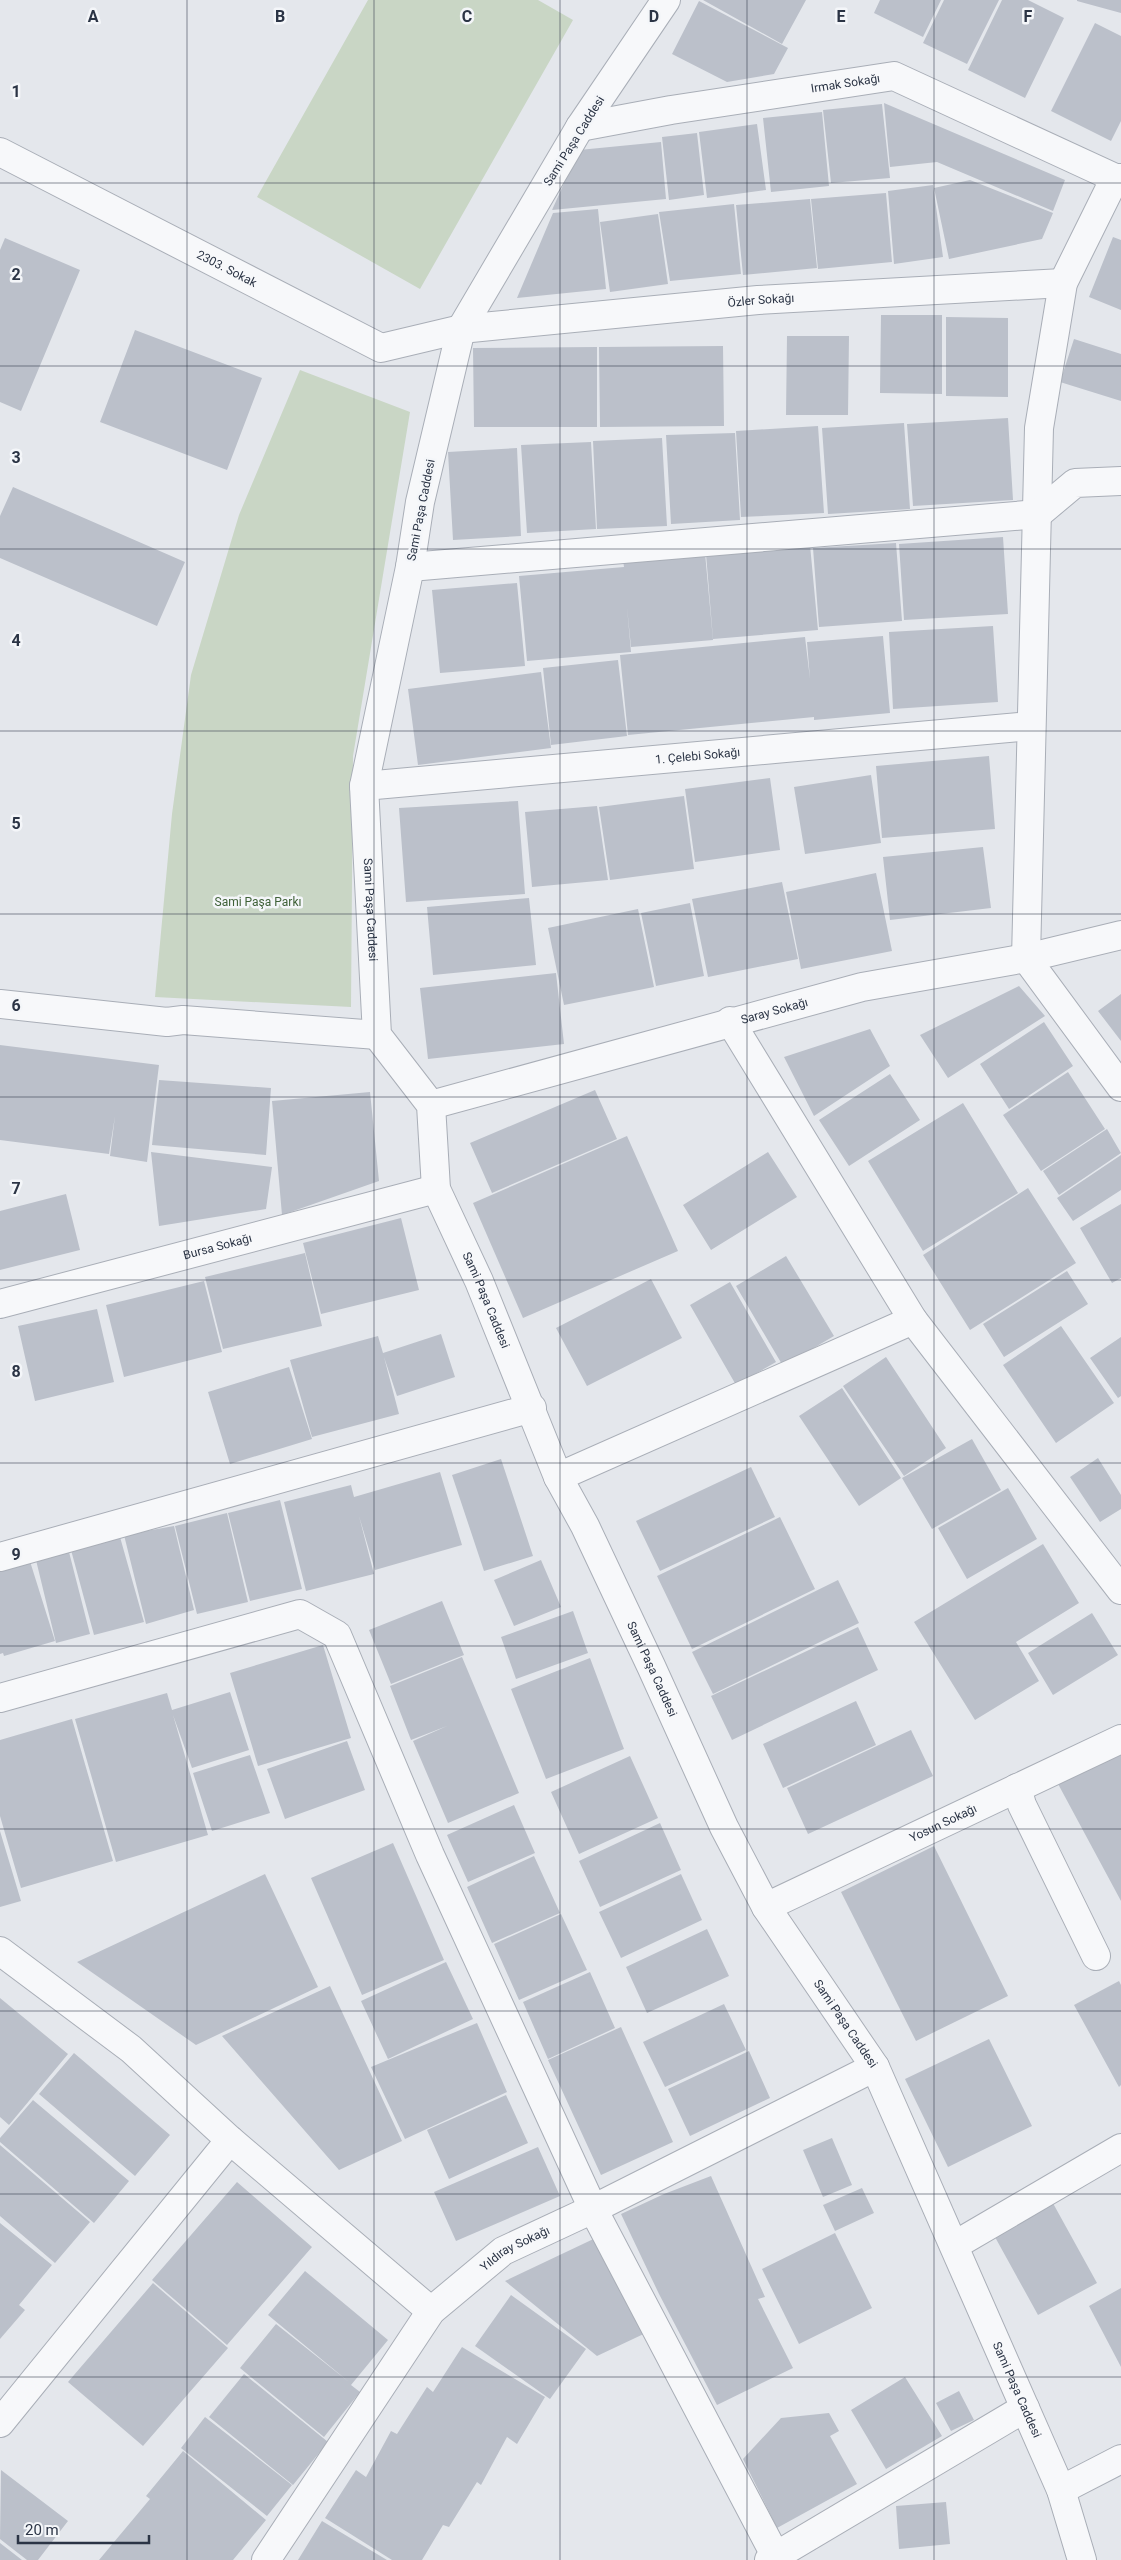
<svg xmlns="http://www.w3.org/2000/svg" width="1121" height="2560" viewBox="0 0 1121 2560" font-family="Roboto,sans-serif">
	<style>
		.green { fill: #c9d6c5 }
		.building { fill: #bbc0ca }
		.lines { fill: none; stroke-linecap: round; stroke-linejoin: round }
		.minor-casing { stroke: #a9aeb7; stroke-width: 30 }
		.minor { stroke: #f7f8fa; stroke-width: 28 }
		.grid { fill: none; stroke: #2b3445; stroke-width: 1; stroke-opacity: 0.55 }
		.labels { text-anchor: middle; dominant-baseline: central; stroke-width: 5; stroke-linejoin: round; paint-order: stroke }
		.street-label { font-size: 12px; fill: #2b3445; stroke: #f4f6f9 }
		.park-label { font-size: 12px; fill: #3f6138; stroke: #f4f6f9 }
		.grid-label { font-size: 16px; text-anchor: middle; font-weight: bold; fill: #2b3445; stroke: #f4f6f9; stroke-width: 5; stroke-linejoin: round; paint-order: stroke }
	</style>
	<rect width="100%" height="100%" fill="#e4e7ec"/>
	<path class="green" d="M368 0H538L573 20 420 289 257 197Z
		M300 370 410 412 353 756 351 1007 155 997 172 814 191 675 239 515Z"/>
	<path class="building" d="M703 0H806L782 44Z
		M880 0H941L923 37 874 13Z
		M944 0H999L967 64 923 43Z
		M1002 0H1028L1064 18 1025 98 968 70Z
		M1077 0H1121V13L1077 1Z
		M699 1 788 48 774 74 727 82 672 54Z
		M1095 23 1121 36V121L1111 141 1051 111Z
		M884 103 1065 180 1053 211 937 162 890 167Z
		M882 104 890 178 831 183 823 110Z
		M822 112 829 186 771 192 763 118Z
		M757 124 766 190 707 198 699 132Z
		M697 133 704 195 669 200 662 137Z
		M661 142 666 199 552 210 579 150Z
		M970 180 1053 213 1042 239 949 259 934 188Z
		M933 185 943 257 894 264 888 191Z
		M886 193 892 262 818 269 811 199Z
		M810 199 817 268 743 275 736 205Z
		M734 204 741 274 670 281 659 212Z
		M598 209 606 289 517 298 553 213Z
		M658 214 668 284 610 292 600 222Z
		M1113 237 1121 240V310L1089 297Z
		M5 238 80 270 21 411 0 402V250Z
		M881 315H942V394L880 393Z
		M946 317 1008 318V397L946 396Z
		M135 330 262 378 227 470 100 422Z
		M787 336H849L848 415H786Z
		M1074 339 1121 354V401L1060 382Z
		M723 346 724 426 600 427 599 347Z
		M597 347V427H474L473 348Z
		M1008 418 1013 500 913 506 907 424Z
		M904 423 910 509 828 514 822 428Z
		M818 426 824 513 741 517 736 431Z
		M735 433 740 520 671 524 666 435Z
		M662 438 667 526 597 529 593 441Z
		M591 442 596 529 527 533 521 445Z
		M517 448 521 536 453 540 448 452Z
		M13 487 185 562 157 626 0 558V516Z
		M1003 537 1008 614 904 620 899 544Z
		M896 543 902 621 819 627 813 548Z
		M810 545 818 630 713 639 706 554Z
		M705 553 713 640 631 647 627 607 631 652 527 661 519 576 624 567 623 560Z
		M517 583 525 666 440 673 432 590Z
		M993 626 998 702 893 709 889 632Z
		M883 636 890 713 814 720V717L628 735 620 655 805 637 810 679 807 642Z
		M618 660 627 736 551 745 543 668Z
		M541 672 551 748 418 765 408 689Z
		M989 756 995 829 882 838 876 766Z
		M871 775 881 843 805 854 794 787Z
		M770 778 780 850 695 862 685 789Z
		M684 796 694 869 610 880 599 807Z
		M518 801 525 894 406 902 399 808Z
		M597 806 608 880 532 887 525 812Z
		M983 847 991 908 890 920 883 857Z
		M876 873 892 951 801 969 786 892Z
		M782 882 798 959 708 977 692 899Z
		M529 898 536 965 433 975 427 907Z
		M690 903 704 976 656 986 641 913Z
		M638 909 654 987 564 1005 548 928Z
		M556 973 564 1044 428 1059 420 988Z
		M1019 986 1045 1016 948 1078 920 1035Z
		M1121 994V1041L1098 1011Z
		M1044 1022 1073 1066 1009 1109 980 1064Z
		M870 1029 890 1066 814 1116 784 1057Z
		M0 1045 159 1065 147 1162 110 1156 115 1116 109 1154 0 1140Z
		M1068 1072 1105 1129 1041 1171 1003 1115Z
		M890 1074 920 1120 849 1166 819 1120Z
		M159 1080 271 1088 266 1155 152 1145Z
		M595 1090 617 1139 492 1193 470 1143Z
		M370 1092 379 1181 282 1215 272 1101Z
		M963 1103 1018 1193 923 1251 868 1161Z
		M1107 1129 1121 1153 1059 1195 1043 1171Z
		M627 1136 678 1251 523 1318 473 1203Z
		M151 1152 272 1167 266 1209 159 1226Z
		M768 1152 797 1197 711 1250 683 1205Z
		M1121 1155V1190L1073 1221 1057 1198Z
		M1028 1188 1076 1263 970 1330 923 1255Z
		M66 1194 80 1250 0 1270V1211Z
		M1121 1204V1278L1112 1283 1080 1228Z
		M401 1218 419 1290 321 1314 303 1243Z
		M305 1253 322 1326 223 1349 205 1277Z
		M786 1256 834 1336 783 1366 736 1286Z
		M1067 1271 1088 1304 1004 1357 983 1324Z
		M651 1279 682 1338 587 1386 556 1328Z
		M204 1281 222 1352 124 1377 106 1305Z
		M730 1282 776 1362 736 1385 690 1305Z
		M97 1309 114 1382 35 1401 18 1326Z
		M1061 1326 1114 1403 1056 1443 1003 1365Z
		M441 1334 455 1377 397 1396 384 1357 399 1414 312 1437 290 1360 378 1336 383 1353Z
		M1121 1337V1396L1118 1398 1090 1358Z
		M886 1357 946 1448 904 1476 843 1386Z
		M289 1367 312 1439 230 1464 208 1392Z
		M842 1388 901 1478 859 1506 799 1416Z
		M972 1439 1001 1490 932 1529 902 1478Z
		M1098 1458 1121 1495V1509L1100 1522 1070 1477Z
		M501 1459 533 1556 484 1571 452 1475Z
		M751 1467 775 1517 660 1571 636 1521Z
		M440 1472 462 1545 375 1570 359 1516 374 1574 306 1591 284 1502 351 1485 354 1497Z
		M1008 1488 1037 1539 967 1579 938 1528Z
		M280 1500 302 1589 250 1601 228 1513Z
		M227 1513 248 1602 197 1614 175 1526Z
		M780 1517 815 1589 692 1649 657 1576Z
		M174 1526 194 1610 146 1624 124 1535Z
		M120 1537 144 1622 94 1635 71 1550Z
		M1043 1544 1079 1603 1016 1642 1039 1681 975 1720 914 1622Z
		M69 1552 90 1634 56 1643 36 1560Z
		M28 1555 55 1641 4 1656 3 1653 0 1654V1563Z
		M541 1560 561 1607 514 1626 494 1580Z
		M838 1580 859 1623 713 1694 692 1652Z
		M442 1601 464 1655 391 1684 369 1630Z
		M573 1611 588 1653 516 1679 501 1637Z
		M1092 1613 1118 1655 1053 1695 1028 1653Z
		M858 1627 878 1670 732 1740 711 1696Z
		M323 1645 351 1738 258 1766 230 1673Z
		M462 1657 519 1793 448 1823 413 1741 447 1726 411 1740 390 1686Z
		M590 1658 624 1749 546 1779 511 1689Z
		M230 1692 249 1750 192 1768 173 1715 208 1835 116 1862 75 1719 167 1693 172 1710Z
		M856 1701 876 1745 783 1788 763 1744Z
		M72 1719 113 1861 21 1888 0 1816V1740Z
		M911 1730 933 1776 808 1834 787 1788Z
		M347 1741 365 1790 285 1819 267 1769Z
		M1121 1748V1901L1057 1782Z
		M250 1755 270 1813 212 1831 193 1773Z
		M630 1756 658 1818 579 1854 551 1792Z
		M514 1805 535 1853 468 1882 447 1835Z
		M660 1823 681 1870 600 1907 579 1861Z
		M0 1831 21 1901 0 1907Z
		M393 1843 444 1960 362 1995 311 1878Z
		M934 1846 1008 1996 916 2041 841 1892Z
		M534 1856 560 1913 492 1943 467 1887Z
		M265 1874 318 1987 196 2045 77 1962Z
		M681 1874 702 1920 621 1958 599 1912Z
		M561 1914 587 1970 519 2000 494 1944Z
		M707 1929 729 1976 647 2013 626 1967Z
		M446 1962 473 2019 388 2059 361 2001Z
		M590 1972 615 2028 548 2059 523 2002Z
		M1119 1981 1121 1985V2085L1119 2087 1074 2005Z
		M330 1986 402 2141 339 2170 222 2036Z
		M0 1998 68 2054 9 2125 0 2117Z
		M724 2004 746 2050 665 2087 643 2042Z
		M477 2023 507 2092 405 2139 371 2067Z
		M621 2027 673 2142 601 2175 548 2060Z
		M989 2039 1032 2126 948 2167 905 2079Z
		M749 2051 770 2098 690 2136 668 2089Z
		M74 2053 170 2135 135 2176 39 2094Z
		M506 2095 528 2143 449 2179 427 2130Z
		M33 2100 129 2181 94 2223 0 2142V2138Z
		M832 2138 852 2185 823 2197 803 2150Z
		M0 2145 90 2222 55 2263 0 2216Z
		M538 2147 560 2196 456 2241 434 2192Z
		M711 2176 765 2297 758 2299 793 2368 717 2405 659 2294 621 2214 664 2194Z
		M237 2182 312 2247 227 2345 152 2280Z
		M862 2188 874 2213 835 2231 823 2205Z
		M1049 2196 1097 2283 1038 2315 990 2228Z
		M0 2223 52 2265 19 2305 25 2310 0 2339Z
		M835 2233 872 2308 799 2344 762 2269Z
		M604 2234 650 2331 597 2356 505 2281Z
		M305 2271 388 2340 351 2385 360 2392 324 2437 240 2368 276 2324 349 2382 268 2315Z
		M153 2283 228 2348 143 2446 68 2382Z
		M1121 2288V2367L1089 2306Z
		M511 2295 586 2349 550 2399 475 2346Z
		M462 2347 545 2397 517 2444 507 2437 481 2485 477 2482 449 2527 443 2525 422 2560H392L325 2518 356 2470 366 2477 391 2431 397 2434 427 2387 433 2392Z
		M244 2374 328 2442 293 2485 209 2417Z
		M905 2377 942 2436 886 2469 851 2410Z
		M959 2391 974 2420 951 2431 936 2403Z
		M829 2413 839 2431 830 2436 857 2484 777 2528 743 2459 781 2418Z
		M205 2417 292 2485 267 2516 181 2448Z
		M183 2451 266 2520 233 2560H99L150 2499 146 2496Z
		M1 2470 68 2521 38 2560H27L0 2539Z
		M946 2502 950 2544 899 2549 896 2506Z
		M322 2521 387 2560H298Z
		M0 2543 22 2560H0Z"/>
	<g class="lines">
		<g class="minor-casing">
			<g id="minor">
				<path id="s1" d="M666 0 580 127 461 329 420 502 410 567 364 786 377 1035 431 1105 436 1189 479 1281 558 1477 585 1526 651 1666 724 1827 766 1907 875 2067 1061 2490 1082 2560"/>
				<path id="s2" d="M580 127 671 110 894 76 1115 178H1121"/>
				<path id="s3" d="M0 152 381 348 461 329 758 300 1063 283"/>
				<path d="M1115 178 1063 283 1039 428 1026 958 1121 1087"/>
				<path d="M410 567 1038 514 1075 483 1121 481"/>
				<path id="s4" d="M364 786 1030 726"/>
				<path d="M0 1004 167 1022 183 1020 377 1035"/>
				<path d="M730 1021 913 1320 1121 1590"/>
				<path id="s5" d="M431 1105 862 987 1026 958 1121 935"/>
				<path id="s6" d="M0 1304 436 1189"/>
				<path d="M558 1477 913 1320"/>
				<path d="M0 1557 532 1408"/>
				<path d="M0 1698 300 1614 337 1635 430 1855 593 2209 775 2555"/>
				<path d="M1017 1788 1022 1805 1096 1956"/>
				<path id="s7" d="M766 1907 1121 1739"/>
				<path d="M0 1951 131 2049 230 2140 431 2311"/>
				<path d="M955 2245 1121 2148"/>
				<path d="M0 2423 230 2140"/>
				<path d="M1061 2490 1121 2459"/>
				<path id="s8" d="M266 2560 431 2311 503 2251 593 2209 875 2067"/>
				<path d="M769 2560 1025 2408"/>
			</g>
		</g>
		<use href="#minor" class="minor"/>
	</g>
	<path class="grid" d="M187 0V2560M374 0V2560M560 0V2560M747 0V2560M934 0V2560M0 183H1121M0 366H1121M0 549H1121M0 731H1121M0 914H1121M0 1097H1121M0 1280H1121M0 1463H1121M0 1646H1121M0 1829H1121M0 2011H1121M0 2194H1121M0 2377H1121"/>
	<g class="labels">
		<g class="street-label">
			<text stroke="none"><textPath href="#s2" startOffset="269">Irmak Sokağı</textPath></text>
			<text transform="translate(574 141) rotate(-58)">Sami Paşa Caddesi</text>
			<text stroke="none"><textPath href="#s3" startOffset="255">2303. Sokak</textPath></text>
			<text stroke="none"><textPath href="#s3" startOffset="812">Özler Sokağı</textPath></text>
			<text transform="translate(421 510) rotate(-79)">Sami Paşa Caddesi</text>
			<text stroke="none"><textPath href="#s4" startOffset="335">1. Çelebi Sokağı</textPath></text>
			<text stroke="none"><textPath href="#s1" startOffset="979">Sami Paşa Caddesi</textPath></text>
			<text stroke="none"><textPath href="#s5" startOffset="356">Saray Sokağı</textPath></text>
			<text stroke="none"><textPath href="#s6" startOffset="225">Bursa Sokağı</textPath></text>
			<text stroke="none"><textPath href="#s1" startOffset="1399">Sami Paşa Caddesi</textPath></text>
			<text stroke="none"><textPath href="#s1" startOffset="1804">Sami Paşa Caddesi</textPath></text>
			<text stroke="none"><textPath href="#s7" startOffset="196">Yosun Sokağı</textPath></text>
			<text stroke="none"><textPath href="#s1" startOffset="2209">Sami Paşa Caddesi</textPath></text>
			<text stroke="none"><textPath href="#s8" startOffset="404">Yıldıray Sokağı</textPath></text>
			<text stroke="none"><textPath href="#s1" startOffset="2614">Sami Paşa Caddesi</textPath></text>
		</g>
		<g class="park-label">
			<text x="258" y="902">Sami Paşa Parkı</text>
		</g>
	</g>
	<g class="grid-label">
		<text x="93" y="22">A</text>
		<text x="280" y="22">B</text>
		<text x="467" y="22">C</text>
		<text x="654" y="22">D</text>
		<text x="841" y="22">E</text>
		<text x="1028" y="22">F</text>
		<text x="16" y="97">1</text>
		<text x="16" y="280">2</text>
		<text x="16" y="463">3</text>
		<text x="16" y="646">4</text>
		<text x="16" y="829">5</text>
		<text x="16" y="1011">6</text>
		<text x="16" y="1194">7</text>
		<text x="16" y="1377">8</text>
		<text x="16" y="1560">9</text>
	</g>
	<path d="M18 2535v8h131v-8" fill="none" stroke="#2b3445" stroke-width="2.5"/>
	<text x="25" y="2535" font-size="15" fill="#2b3445" stroke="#f4f6f9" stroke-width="4" paint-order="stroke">20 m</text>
</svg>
